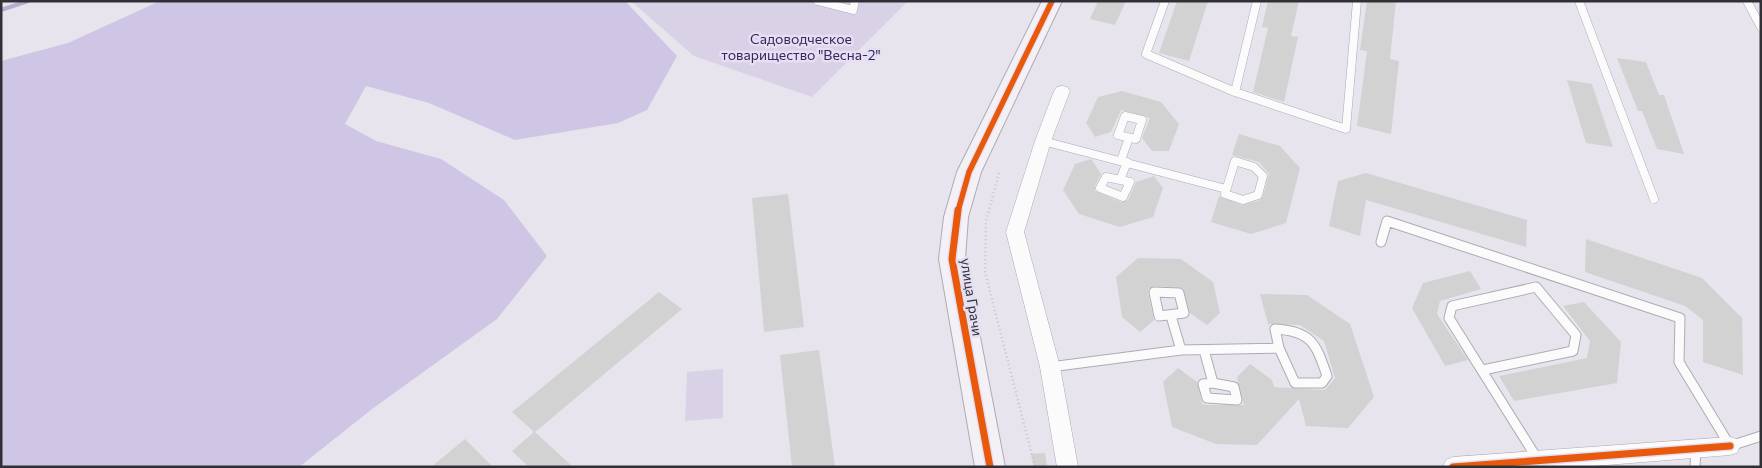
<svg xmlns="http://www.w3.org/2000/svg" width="1762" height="468" viewBox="0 0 1762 468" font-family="Commissioner,sans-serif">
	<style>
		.green { fill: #d9d2e7 }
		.forest { fill: #cfc5e4 }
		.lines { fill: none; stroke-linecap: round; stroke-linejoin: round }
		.stream { stroke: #b8adcf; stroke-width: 4 }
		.building { fill: #d2d2d2 }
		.lane-far1-casing { stroke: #aeabb3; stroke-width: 9 }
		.lane-casing { stroke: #aeabb3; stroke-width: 11 }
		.street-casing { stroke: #aeabb3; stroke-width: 1 }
		.secondary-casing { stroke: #aeabb3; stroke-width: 2 }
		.path { stroke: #c7c6c9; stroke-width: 2.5; stroke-dasharray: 1 3; stroke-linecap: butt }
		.lane-far1 { stroke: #fbfbfc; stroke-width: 8 }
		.lane { stroke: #fbfbfc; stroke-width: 9 }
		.street { fill: #fbfbfc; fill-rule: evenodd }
		.secondary { fill: #f3f1f6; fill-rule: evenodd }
		.cycleway-far1-casing { stroke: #e5dff3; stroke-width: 8 }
		.cycleway-casing { stroke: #e5dff3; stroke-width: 10 }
		.cycleway-far1 { stroke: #e8590c; stroke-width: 5.5 }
		.cycleway { stroke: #e8590c; stroke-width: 7 }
		.labels { text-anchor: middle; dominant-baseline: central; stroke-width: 5; stroke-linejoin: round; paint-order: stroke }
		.park-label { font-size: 14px; fill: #3b245c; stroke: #e5dff3 }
		.street-label { font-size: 14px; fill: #323037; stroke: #e5dff3 }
	</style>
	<rect width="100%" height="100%" fill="#e7e4ee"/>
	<path class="green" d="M631 1H908L812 97 694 56Z
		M723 369V418L685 421 687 372Z"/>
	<path class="forest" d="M160 1H625L677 56 647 110 618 123 515 140 429 103 366 86 345 124 376 141 441 159 504 200 547 256 497 319 372 409 299 467H1V61L68 43Z"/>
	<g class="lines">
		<path class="stream" d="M1 10 28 1"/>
	</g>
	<path class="building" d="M1098 1H1126L1115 25 1090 19Z
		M1177 1H1208L1189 61 1159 53Z
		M1268 1H1299L1291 36 1298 37 1284 102 1253 92 1268 28 1262 27Z
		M1367 1H1396L1390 59 1399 61 1391 134 1357 126 1367 51 1360 50Z
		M1617 58 1646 62 1659 95H1664L1684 154 1657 149 1642 111H1638Z
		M1567 80 1592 84 1613 147 1586 143Z
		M1122 91 1161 102 1179 124 1169 151H1152L1142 138 1150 118 1126 111 1121 110 1111 132 1095 137 1086 123 1098 97Z
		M1239 134 1280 146 1300 168 1286 223 1251 234 1211 222 1219 196 1242 205 1260 200 1263 196 1269 174 1259 162 1232 155Z
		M1091 159 1101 174 1095 186V191L1121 202 1128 200 1136 182 1154 176 1163 188 1153 217 1120 227 1079 214 1063 190 1075 164Z
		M1366 173 1527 220 1526 247 1366 200 1360 236 1329 226 1338 181Z
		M788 194 804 327 764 332 752 198Z
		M1586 239 1702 278 1742 318 1743 375 1703 362V320L1685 306 1585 272Z
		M1138 258 1181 259 1213 282 1220 313 1207 325 1190 313 1183 288 1154 286 1148 289V293L1154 320 1140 332 1122 317 1116 277Z
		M1470 271 1481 289 1440 301 1437 314 1468 360 1445 366 1412 308 1423 283Z
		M659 292 682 309 535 432 573 467H529L512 451 534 432 512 412Z
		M1260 294 1307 295 1350 324 1374 397 1348 428 1306 426 1299 399 1257 445 1216 444 1172 427 1163 382 1178 368 1197 382 1202 404 1207 405H1244L1237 377 1250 364 1272 380 1274 387 1322 390 1326 389 1335 378 1324 341 1300 325 1268 324Z
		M1584 302 1621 342 1617 383 1514 401 1499 376 1587 358 1590 341 1563 306Z
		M819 350 835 467H792L780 355Z
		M465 439 493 467H431Z
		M1045 453 1047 467H1034L1031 454Z"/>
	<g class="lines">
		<g class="lane-far1-casing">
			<path id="lane-far1" d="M818 1 853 10 855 1
				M1165 1 1146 54 1235 92 1346 129 1357 1
				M1579 1 1654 199
				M1747 1 1761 27
				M1235 92 1257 1
				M1125 116 1142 120 1136 139 1118 135Z
				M1043 141 1226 189
				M1121 160 1129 138
				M1235 161 1254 167 1263 176 1258 195 1243 200 1225 194Z
				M1106 177 1130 182 1123 197 1100 188Z
				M1120 180 1127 162"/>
		</g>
		<g class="lane-casing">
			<path id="lane" d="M1381 242 1387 221 1680 318 1679 362 1730 446 1761 436
				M1154 292 1179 293 1184 313 1159 316Z
				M1171 316 1181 350
				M1275 329C1312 331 1316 344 1327 376L1322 383H1295L1279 348Z
				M1204 350 1213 383
				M1050 367 1181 350 1279 348
				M1483 370 1573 351 1576 335 1536 287 1452 306 1449 318 1538 460
				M1213 383 1234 387 1237 400 1207 398 1203 384Z
				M1695 467 1696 448"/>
		</g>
		<g class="street-casing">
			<path id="street" d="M1062 86 1067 87 1070 91 1051 141 1024 232 1060 367 1078 467H1057L1040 367 1006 232 1035 141 1054 91 1057 87Z
				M1730 437 1737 439 1740 446 1737 453 1730 455 1582 467H1443L1446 460 1453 457Z"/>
		</g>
		<g class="secondary-casing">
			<path id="secondary" d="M1042 1H1062L981 172 968 217 965 259 1005 467H975L939 259 944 217 957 172Z"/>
		</g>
		<path class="path" d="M999 173 986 221 985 272 1035 467"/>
		<use href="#lane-far1" class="lane-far1"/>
		<use href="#lane" class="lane"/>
		<use href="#street" class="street"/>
		<use href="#secondary" class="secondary"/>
		<g class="cycleway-far1-casing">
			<path id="cycleway-far1" d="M958 211 969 172 1052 1"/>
		</g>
		<g class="cycleway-casing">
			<path id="cycleway" d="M958 210 952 259 990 467
				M1453 467 1730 446"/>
		</g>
		<use href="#cycleway-far1" class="cycleway-far1"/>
		<use href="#cycleway" class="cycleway"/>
	</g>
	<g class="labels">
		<g class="park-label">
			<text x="801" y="38">Садоводческое<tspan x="801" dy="16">товарищество "Весна-2"</tspan></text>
		</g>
		<g class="street-label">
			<text transform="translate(972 297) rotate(81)">улица Грачи</text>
		</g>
	</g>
	<rect width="1762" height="468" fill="none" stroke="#323037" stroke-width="5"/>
</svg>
